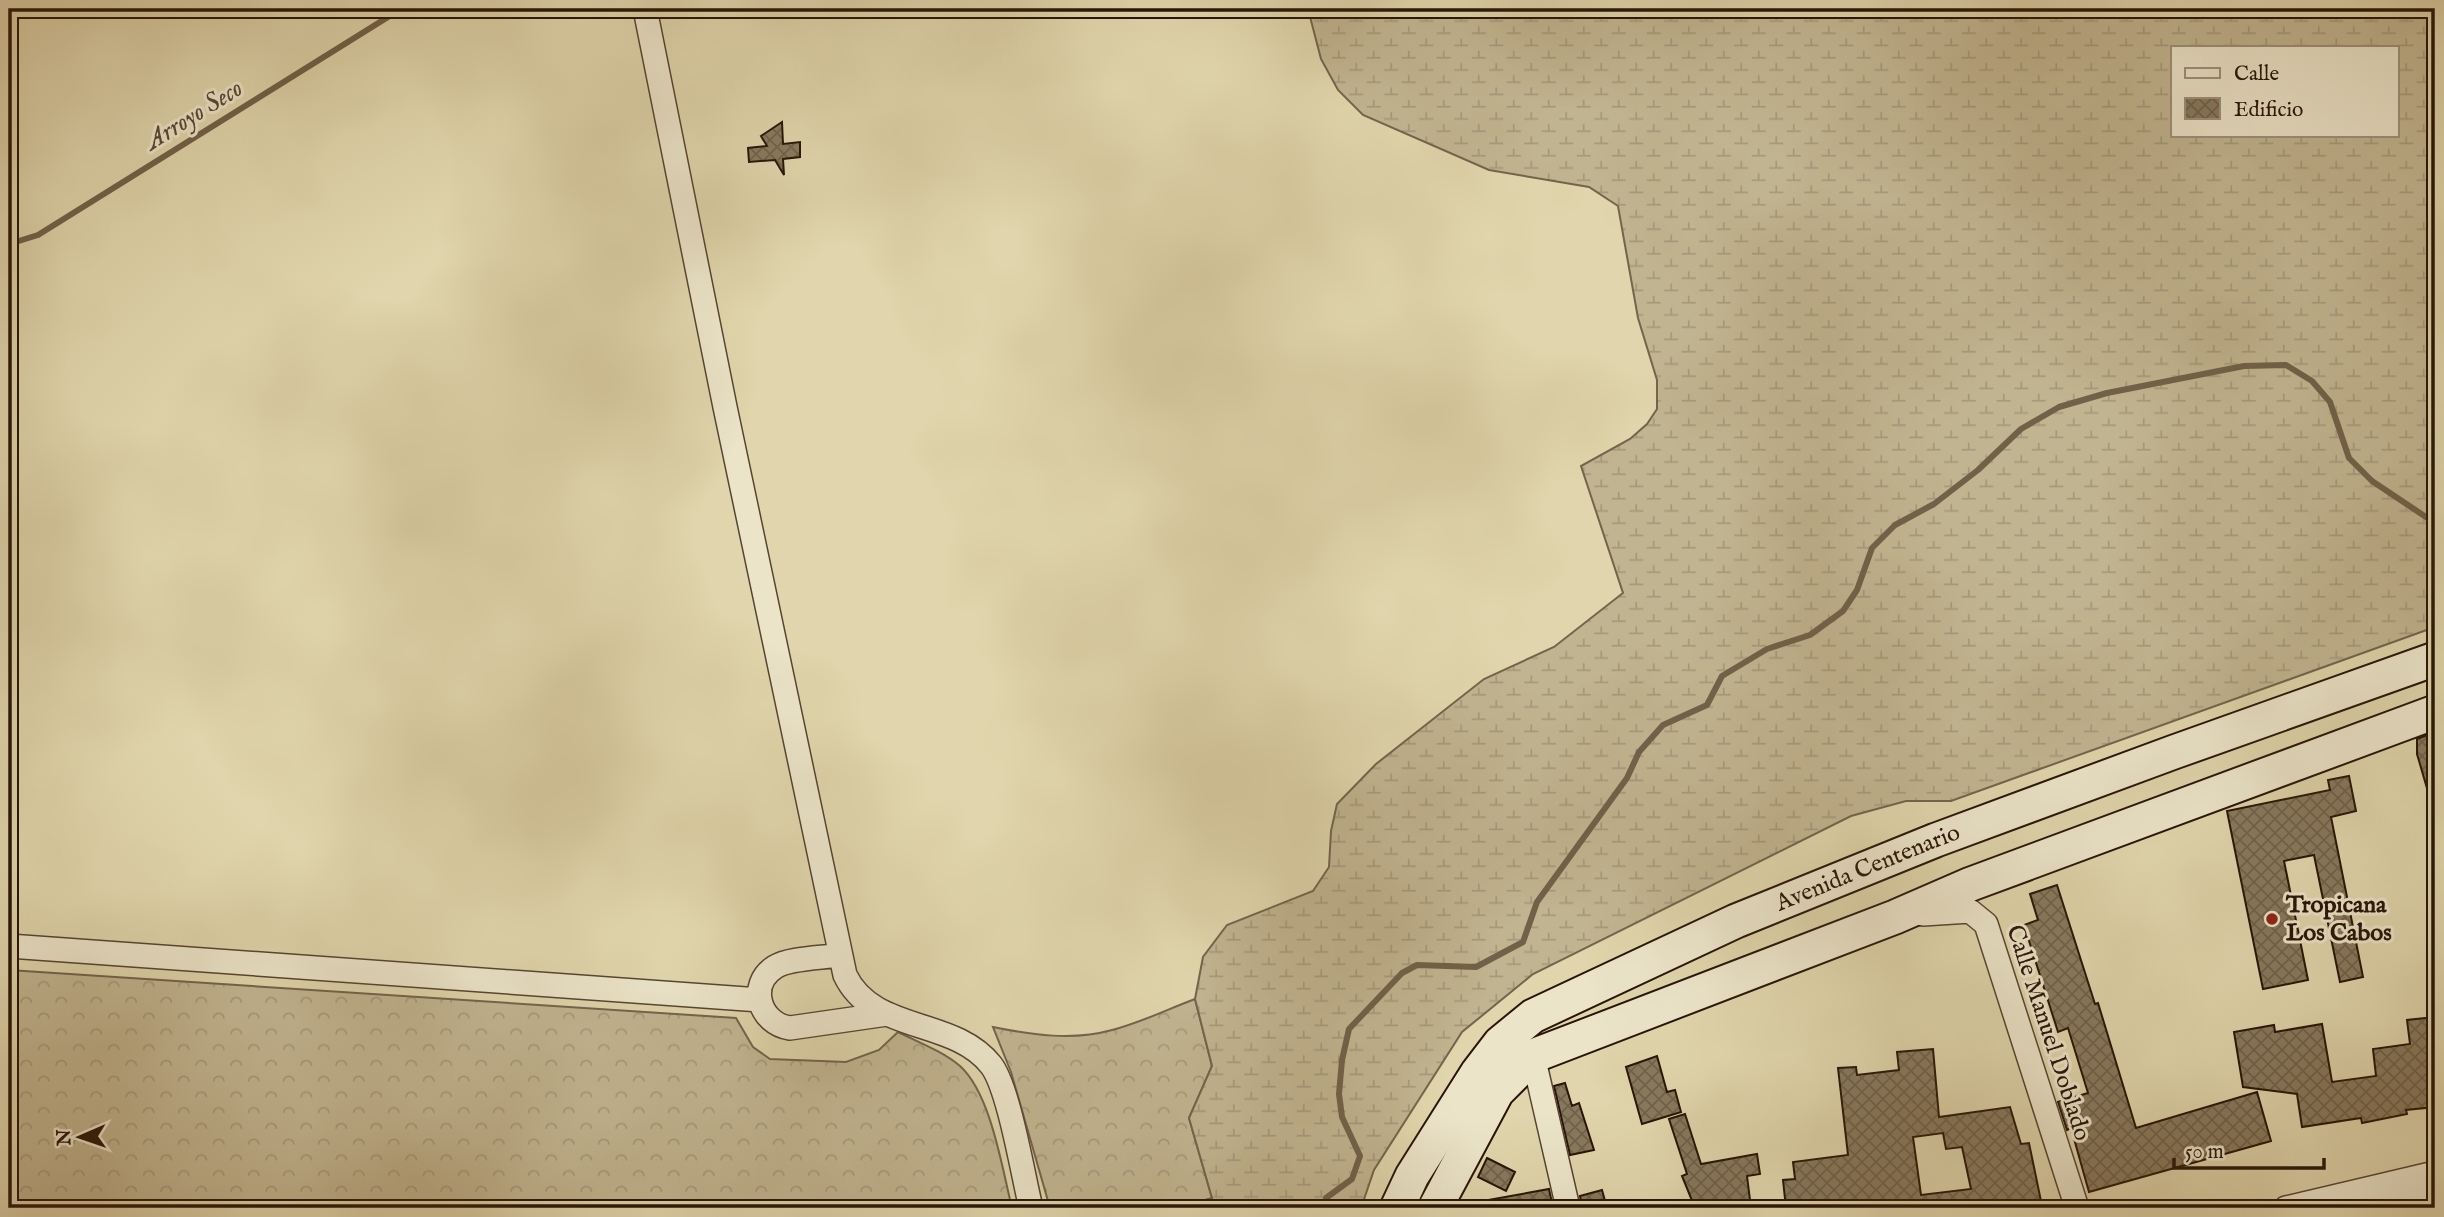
<svg xmlns="http://www.w3.org/2000/svg" width="2444" height="1217" viewBox="0 0 2444 1217" font-family="'IM FELL English',serif">
	<style>
		.forest { fill: url(#forest-crowns); stroke: #74644c; stroke-width: 2 }
		.wetland { fill: url(#wetland-marsh); stroke: #74644c; stroke-width: 2; fill-rule: evenodd }
		.lines { fill: none; stroke-linecap: round; stroke-linejoin: round }
		.stream { stroke: #716149; stroke-width: 6 }
		.building { fill: url(#building-cross-hatch); stroke: #281508; stroke-width: 2; fill-rule: evenodd }
		.street-casing { stroke: #564531; stroke-width: 26 }
		.secondary-casing { stroke: #281508; stroke-width: 37 }
		.street { stroke: #ebe4c9; stroke-width: 23 }
		.secondary { stroke: #ebe4c9; stroke-width: 33 }
		.poi-dot { fill: #8f2418; stroke: #ebe4c9; stroke-width: 2.5 }
		.labels { text-anchor: middle; dominant-baseline: central; stroke-width: 6; stroke-linejoin: round; paint-order: stroke }
		.street-label { font-size: 24px; fill: #281508; stroke: #ebe4c9 }
		.poi-label { font-size: 24px; font-weight: bold; fill: #281508; stroke: #ebe4c9; text-anchor: start }
		.water-label { font-size: 26px; font-style: italic; fill: #584833; stroke: #ebe4c9 }
	</style>
	<defs>
		<pattern id="forest-crowns" width="20" height="18" patternUnits="userSpaceOnUse" patternTransform="scale(1.75)"><rect width="20" height="18" fill="#c1b490"/><path d="M2 6a3 3 0 1 1 6 0M12 15a3 3 0 1 1 6 0" fill="none" stroke="#a69a7b"/></pattern>
		<pattern id="wetland-marsh" width="20" height="14" patternUnits="userSpaceOnUse" patternTransform="scale(1.75)"><rect width="20" height="14" fill="#c1b490"/><path d="M1 5h8M5 5V1M11 12h8M15 12V8" fill="none" stroke="#a69a7b"/></pattern>
		<pattern id="building-cross-hatch" width="8" height="8" patternUnits="userSpaceOnUse" patternTransform="scale(1.75)"><rect width="8" height="8" fill="#88795d"/><path d="M0 0l8 8M0 8l8-8" fill="none" stroke="#6f624b"/></pattern>
	</defs>
	<rect width="100%" height="100%" fill="#e0d5ac"/>
	<filter id="stains"><feTurbulence type="fractalNoise" baseFrequency=".00286" numOctaves="4"/><feColorMatrix values="0 0 0 0 .2 0 0 0 0 .09 0 0 0 0 .02 0 0 0 .5 -.17"/></filter>
	<radialGradient id="worn" r=".72"><stop offset=".6" stop-color="#630" stop-opacity="0"/><stop offset="1" stop-color="#630" stop-opacity=".3"/></radialGradient>
	<path class="forest" d="M9 970 736 1018 753 1047 770 1059 846 1062 879 1050 898 1032C918 1042 942 1051 960 1066 991 1094 1002 1168 1012 1208H9Z
		M1195 999 1212 1066 1189 1118 1212 1198 1180 1208H1050L1011 1072 993 1027C1032 1035 1073 1041 1112 1030 1140 1023 1168 1009 1195 999Z"/>
	<path class="wetland" d="M1308 9H2435V627L1951 801H1906L1851 816 1533 974 1462 1032 1374 1170 1361 1208H1180L1212 1198 1189 1118 1212 1066 1195 999 1203 957 1227 925 1313 891 1329 867 1331 831 1337 804 1376 764 1484 679 1554 647 1623 593 1581 466 1630 439 1647 424 1657 409V380L1638 318 1618 206 1589 187 1489 170 1363 115 1338 90 1321 59ZM2173 47H2397V135H2173Z"/>
	<g class="lines">
		<path class="stream" d="M9 244 38 235 388 17 393 9
			M1324 1208 1326 1198 1352 1179 1360 1156 1342 1117 1339 1094 1342 1060 1349 1029 1402 973 1417 965 1476 967 1523 942 1537 902 1627 778 1639 752 1663 725 1707 705 1722 676 1767 649 1810 635 1843 611 1857 590 1872 548 1895 525 1934 504 1978 470 2021 429 2059 407 2107 393 2244 366 2286 365 2312 381 2330 402 2349 458 2372 481 2435 523"/>
	</g>
	<path class="building" d="M782 122 783 144 800 142V157L783 159 784 175 775 160 749 162 748 148 767 146 761 136Z
		M2435 732V801L2431 802 2417 754V739Z
		M2349 776 2356 811 2331 817 2363 977 2340 982 2314 855 2284 861 2308 980 2263 989 2227 811 2330 790 2328 780Z
		M2057 885 2095 1004 2098 1003 2136 1128 2257 1092 2271 1141 2089 1192 2071 1128 2067 1130 2058 1102 2088 1093 2068 1028 2058 1032 2024 925 2038 920 2030 894Z
		M2435 1017V1107L2406 1110 2407 1114 2362 1123 2361 1118 2302 1127 2297 1094 2243 1087 2234 1032 2274 1025 2275 1032 2322 1024 2332 1082 2376 1076 2373 1049 2410 1044 2407 1020Z
		M1933 1049 1939 1117 2010 1107 2021 1144 2029 1143 2042 1206 2030 1208H1786L1783 1180 1795 1179 1793 1162 1848 1155 1838 1068 1856 1067 1857 1075 1899 1070 1897 1052ZM1943 1133 1946 1149 1962 1147 1971 1189 1921 1195 1913 1137Z
		M1657 1056 1667 1092 1675 1090 1681 1112 1642 1124 1626 1067Z
		M1565 1083 1572 1106 1579 1103 1594 1150 1570 1155 1554 1086Z
		M1685 1114 1701 1164 1757 1154 1760 1174 1747 1176 1751 1208H1695L1682 1176 1687 1174 1669 1119Z
		M1487 1158 1515 1172 1506 1191 1478 1177Z
		M1549 1189 1553 1208H1489L1488 1200Z
		M1602 1190 1607 1208H1582L1580 1196Z"/>
	<g class="lines">
		<g class="street-casing">
			<path id="street" d="M645 9 725 407 845 975C873 1034 953 1017 991 1065 1009 1088 1023 1176 1031 1208
				M1923 914 1970 911 1986 924 2077 1208
				M9 946 760 1000
				M840 955C822 958 789 958 775 967 747 985 760 1024 790 1028L887 1014
				M1533 1056 1568 1208
				M2286 1208 2435 1173
				M2380 1208 2435 1195"/>
		</g>
		<g class="secondary-casing">
			<g id="secondary">
				<path id="s1" d="M1397 1208 1412 1176 1477 1073 1500 1043 1533 1016 1736 921 1936 840 2174 752 2435 659"/>
				<path d="M1435 1208 1497 1092 1533 1056 1895 917 1971 884 2435 712"/>
			</g>
		</g>
		<use href="#street" class="street"/>
		<use href="#secondary" class="secondary"/>
	</g>
	<circle class="poi-dot" cx="2272" cy="919" r="7"/>
	<g class="labels">
		<g class="street-label">
			<text stroke="none"><textPath href="#s1" startOffset="604">Avenida Centenario</textPath></text>
			<text transform="translate(2048 1033) rotate(72)">Calle Manuel Doblado</text>
		</g>
		<g class="poi-label">
			<text x="2286" y="905">Tropicana<tspan x="2286" dy="28">Los Cabos</tspan></text>
		</g>
		<g class="water-label">
			<text transform="translate(194 115) rotate(-32)">Arroyo Seco</text>
		</g>
	</g>
	<rect width="2444" height="1217" fill="none" stroke="#e0d5ac" stroke-width="35"/>
	<rect x="10" y="10" width="2423" height="1196" fill="none" stroke="#281508" stroke-width="3.5"/>
	<rect x="18" y="18" width="2409" height="1182" fill="none" stroke="#281508" stroke-width="2"/>
	<rect x="2171" y="46" width="228" height="91" fill="#ebe4c9" stroke="#9d917c" stroke-width="2"/>
	<rect x="2185" y="68" width="35" height="10" fill="#ebe4c9" stroke="#9d917c" stroke-width="2"/>
	<text x="2234" y="80" font-size="21" fill="#281508">Calle</text>
	<rect x="2185" y="98" width="35" height="21" fill="url(#building-cross-hatch)" stroke="#9d917c" stroke-width="2"/>
	<text x="2234" y="116" font-size="21" fill="#281508">Edificio</text>
	<g transform="translate(80 1137) rotate(268)" stroke="#ebe4c9" stroke-width="5" paint-order="stroke">
	<path d="M0-5L12 26L0 18L-12 26Z" fill="#281508"/>
	<text y="-10" font-size="19" font-weight="bold" text-anchor="middle" fill="#281508">N</text>
	</g>
	<path d="M2174 1158v10h150v-10" fill="none" stroke="#281508" stroke-width="3.5"/>
	<text x="2185" y="1158" font-size="21" fill="#281508" stroke="#ebe4c9" stroke-width="5" paint-order="stroke">50 m</text>
	<rect width="100%" height="100%" filter="url(#stains)"/>
	<rect width="100%" height="100%" fill="url(#worn)"/>
</svg>
